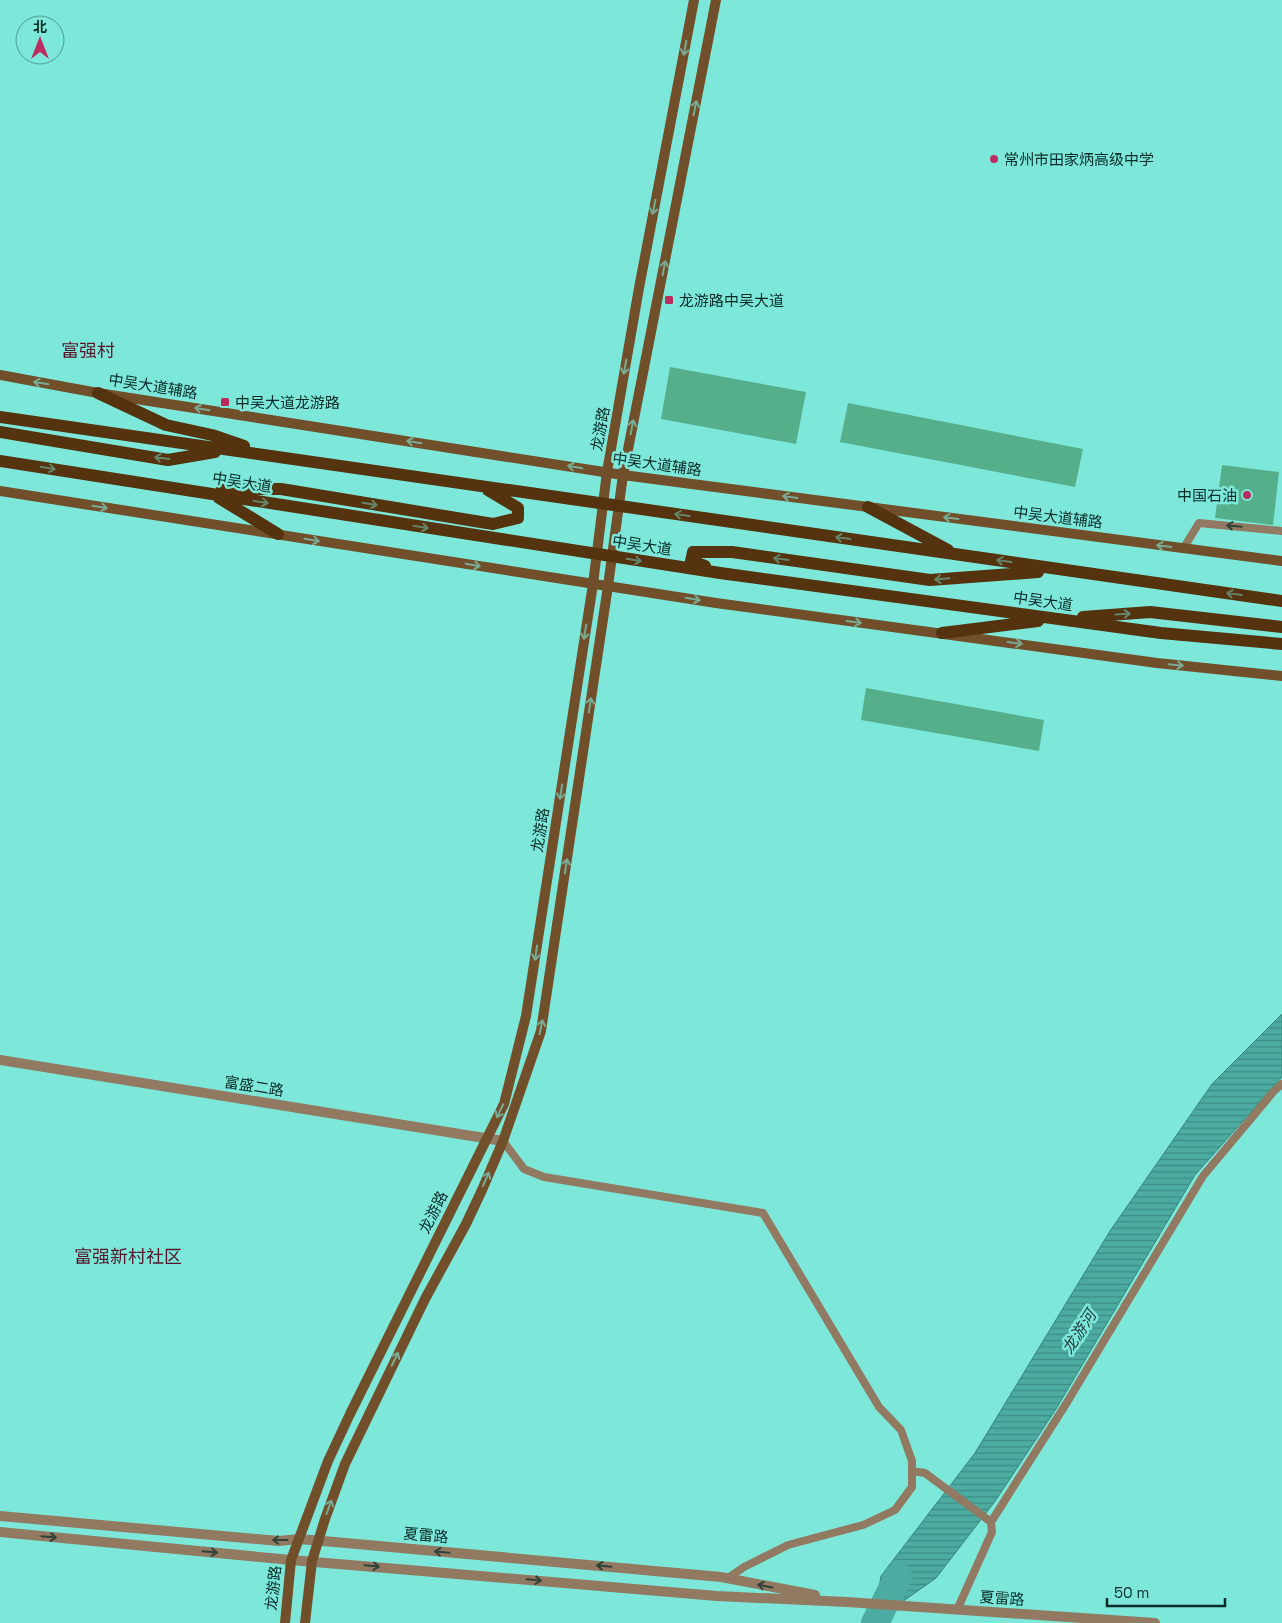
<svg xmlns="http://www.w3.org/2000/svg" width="1282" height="1623" viewBox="0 0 1282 1623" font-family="'Space Grotesk','Noto Sans SC',sans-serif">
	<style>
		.water { fill: url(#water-rules); stroke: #37857c }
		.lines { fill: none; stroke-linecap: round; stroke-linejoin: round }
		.river { stroke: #4caca1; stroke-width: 28 }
		.building { fill: #56af8b }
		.service { stroke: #927962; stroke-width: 8 }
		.minor { stroke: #927962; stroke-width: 10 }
		.tertiary { stroke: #927962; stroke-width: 10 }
		.secondary { stroke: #724f2b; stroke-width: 10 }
		.primary { stroke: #54330e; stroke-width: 12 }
		.oneway { stroke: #79ab94 }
		.oneway2 { stroke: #66846a }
		.oneway3 { stroke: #314239 }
		.poi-dot { fill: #ba2c5e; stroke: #7de8da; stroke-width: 2 }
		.labels { text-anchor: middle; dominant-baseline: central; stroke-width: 5; stroke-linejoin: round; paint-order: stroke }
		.poi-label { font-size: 15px; fill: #072b27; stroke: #7de8da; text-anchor: start }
		.street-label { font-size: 15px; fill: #072b27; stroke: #7de8da }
		.water-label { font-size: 16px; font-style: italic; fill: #213f3b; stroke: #7de8da }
		.quarter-label { font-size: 18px; fill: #57142a; stroke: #7de8da }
	</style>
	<defs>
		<pattern id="water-rules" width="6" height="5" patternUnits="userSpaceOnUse" patternTransform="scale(1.25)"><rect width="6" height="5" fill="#4caca1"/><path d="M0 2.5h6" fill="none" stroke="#3d8c83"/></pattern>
	</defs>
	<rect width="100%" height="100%" fill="#7de8da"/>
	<path class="water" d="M1282 1014V1077L1195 1175 1056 1409 996 1500 936 1578 902 1602 877 1600 881 1576 975 1453 1110 1231 1212 1084Z"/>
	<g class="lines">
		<path class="river" d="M875 1623 898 1577"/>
	</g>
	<path class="building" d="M670 367 806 392 796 444 661 419Z
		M848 403 1083 449 1075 487 840 442Z
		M1222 465 1279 472 1273 525 1215 518Z
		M866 688 1044 720 1039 751 861 720Z"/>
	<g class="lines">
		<path class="service" d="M1183 549 1199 523 1282 531
			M503 1141 524 1169 544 1177 763 1213 879 1407 901 1430 912 1461V1487L895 1510 863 1525 788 1545 744 1567 728 1578
			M912 1471 925 1473 991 1522 992 1532 957 1610
			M991 1522 1066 1404 1203 1176 1274 1091 1282 1084"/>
		<path class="minor" d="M0 1060 503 1141"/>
		<path class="tertiary" d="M0 1516 279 1541 299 1539 346 1543 721 1577 815 1595
			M0 1532 291 1560 717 1596 847 1602 1155 1623"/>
		<path class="secondary" d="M0 375 98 393 623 475 1282 561
			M0 491 716 603 1157 663 1282 676
			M285 1623 291 1560 328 1461 350 1414 504 1104 526 1016 593 584 607 472 639 288 694 0
			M305 1623 312 1561 325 1519 345 1464 425 1299 466 1224 482 1190 503 1141 541 1031 608 586 623 475 716 0"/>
		<path class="primary" d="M98 393 166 425 212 435 244 446
			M0 417 1282 601
			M0 432 168 460 215 452
			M0 461 720 573 1161 633 1282 644
			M222 489H281L493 524 518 518V508L488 490
			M219 498 278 534
			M868 507 948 550
			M705 566 691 561 693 552H732L930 580 1038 572
			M1083 617 1150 612 1282 627
			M942 633 1038 621"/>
	</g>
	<defs><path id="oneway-shaft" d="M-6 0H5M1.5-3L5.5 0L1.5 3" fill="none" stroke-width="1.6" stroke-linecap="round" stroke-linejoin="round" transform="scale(1.25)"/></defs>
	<g class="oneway">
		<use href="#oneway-shaft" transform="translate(685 48) rotate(101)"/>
		<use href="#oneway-shaft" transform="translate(695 108) rotate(-79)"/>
		<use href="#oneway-shaft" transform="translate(654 207) rotate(101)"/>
		<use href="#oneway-shaft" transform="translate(664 268) rotate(-79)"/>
		<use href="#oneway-shaft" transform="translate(625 367) rotate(100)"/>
		<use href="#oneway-shaft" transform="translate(41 383) rotate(-170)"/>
		<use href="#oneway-shaft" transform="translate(202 409) rotate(-171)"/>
		<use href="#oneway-shaft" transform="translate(632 427) rotate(-79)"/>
		<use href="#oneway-shaft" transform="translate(414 442) rotate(-171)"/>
		<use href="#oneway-shaft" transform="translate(575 467) rotate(-171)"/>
		<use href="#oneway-shaft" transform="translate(790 497) rotate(-172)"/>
		<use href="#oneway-shaft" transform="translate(100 507) rotate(9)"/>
		<use href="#oneway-shaft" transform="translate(951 518) rotate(-173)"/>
		<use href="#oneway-shaft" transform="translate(312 540) rotate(9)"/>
		<use href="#oneway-shaft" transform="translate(1164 546) rotate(-173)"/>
		<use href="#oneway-shaft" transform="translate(473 565) rotate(9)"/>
		<use href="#oneway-shaft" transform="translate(693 599) rotate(9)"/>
		<use href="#oneway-shaft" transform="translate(854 622) rotate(8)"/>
		<use href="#oneway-shaft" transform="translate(585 632) rotate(99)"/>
		<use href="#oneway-shaft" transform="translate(1015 643) rotate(8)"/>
		<use href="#oneway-shaft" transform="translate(1176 665) rotate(6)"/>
		<use href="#oneway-shaft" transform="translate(590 705) rotate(-81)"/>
		<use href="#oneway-shaft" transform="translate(561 792) rotate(99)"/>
		<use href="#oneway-shaft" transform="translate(566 866) rotate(-81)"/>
		<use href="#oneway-shaft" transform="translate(536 953) rotate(98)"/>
		<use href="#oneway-shaft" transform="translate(541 1027) rotate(-78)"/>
		<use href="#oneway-shaft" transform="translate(500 1111) rotate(116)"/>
		<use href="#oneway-shaft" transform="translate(486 1179) rotate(-66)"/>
		<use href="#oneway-shaft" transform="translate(395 1359) rotate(-64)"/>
		<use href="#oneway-shaft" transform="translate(329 1507) rotate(-70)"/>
	</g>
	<g class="oneway2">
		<use href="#oneway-shaft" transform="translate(162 458) rotate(-173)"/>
		<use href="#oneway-shaft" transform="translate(48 468) rotate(9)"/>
		<use href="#oneway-shaft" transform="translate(261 502) rotate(9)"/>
		<use href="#oneway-shaft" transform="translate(370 504) rotate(9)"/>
		<use href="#oneway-shaft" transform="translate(682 515) rotate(-172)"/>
		<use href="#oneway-shaft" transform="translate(421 527) rotate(9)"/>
		<use href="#oneway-shaft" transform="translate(843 538) rotate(-172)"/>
		<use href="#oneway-shaft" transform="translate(781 559) rotate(-172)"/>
		<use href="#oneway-shaft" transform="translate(634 560) rotate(9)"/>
		<use href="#oneway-shaft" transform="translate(1004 561) rotate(-172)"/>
		<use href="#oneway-shaft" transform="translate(942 579) rotate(175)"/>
		<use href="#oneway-shaft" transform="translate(1234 594) rotate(-172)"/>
		<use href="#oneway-shaft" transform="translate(1123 614) rotate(-4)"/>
	</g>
	<g class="oneway3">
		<use href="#oneway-shaft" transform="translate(1234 526) rotate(-174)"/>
		<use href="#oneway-shaft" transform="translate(49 1537) rotate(5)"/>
		<use href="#oneway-shaft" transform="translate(280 1540) rotate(180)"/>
		<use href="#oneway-shaft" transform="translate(210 1552) rotate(5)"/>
		<use href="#oneway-shaft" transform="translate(442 1552) rotate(-175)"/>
		<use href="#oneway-shaft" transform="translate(372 1566) rotate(5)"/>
		<use href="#oneway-shaft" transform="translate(604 1566) rotate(-175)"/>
		<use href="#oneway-shaft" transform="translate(534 1580) rotate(5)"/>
		<use href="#oneway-shaft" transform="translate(765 1586) rotate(-169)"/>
	</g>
	<g class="poi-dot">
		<circle cx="994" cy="159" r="5"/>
		<rect x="664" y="295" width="10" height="10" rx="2.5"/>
		<rect x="220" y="397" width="10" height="10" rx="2.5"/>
		<circle cx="1247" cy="495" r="5"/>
	</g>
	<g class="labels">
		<g class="poi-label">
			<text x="1004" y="159">常州市田家炳高级中学</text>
			<text x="679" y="300">龙游路中吴大道</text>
			<text x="235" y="402">中吴大道龙游路</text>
			<text x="1237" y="495" text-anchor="end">中国石油</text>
		</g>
		<g class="street-label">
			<text transform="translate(153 386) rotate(9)">中吴大道辅路</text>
			<text transform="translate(600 429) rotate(-80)">龙游路</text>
			<text transform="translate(657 464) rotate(8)">中吴大道辅路</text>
			<text transform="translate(242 482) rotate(9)">中吴大道</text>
			<text transform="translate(1058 517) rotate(7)">中吴大道辅路</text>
			<text transform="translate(642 545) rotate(9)">中吴大道</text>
			<text transform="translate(1043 601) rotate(8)">中吴大道</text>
			<text transform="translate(540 830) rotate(-81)">龙游路</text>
			<text transform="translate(254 1086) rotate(9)">富盛二路</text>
			<text transform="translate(433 1212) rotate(-64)">龙游路</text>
			<text transform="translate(426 1535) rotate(5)">夏雷路</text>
			<text transform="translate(273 1588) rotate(-84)">龙游路</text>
			<text transform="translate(1002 1598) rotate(4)">夏雷路</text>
		</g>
		<g class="water-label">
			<text transform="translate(1079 1332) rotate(-57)">龙游河</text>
		</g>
		<g class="quarter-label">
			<text x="88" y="350">富强村</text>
			<text x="128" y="1256">富强新村社区</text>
		</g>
	</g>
	<g transform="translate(40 40)"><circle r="24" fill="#7de8da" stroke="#4e9c92"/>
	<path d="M0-4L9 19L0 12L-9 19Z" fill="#ba2c5e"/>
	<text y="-8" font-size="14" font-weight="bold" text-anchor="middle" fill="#072b27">北</text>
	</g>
	<path d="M1107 1598v8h118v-8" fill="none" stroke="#072b27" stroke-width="2.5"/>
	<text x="1114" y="1598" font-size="15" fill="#072b27" stroke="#7de8da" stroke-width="4" paint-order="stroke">50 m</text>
</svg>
